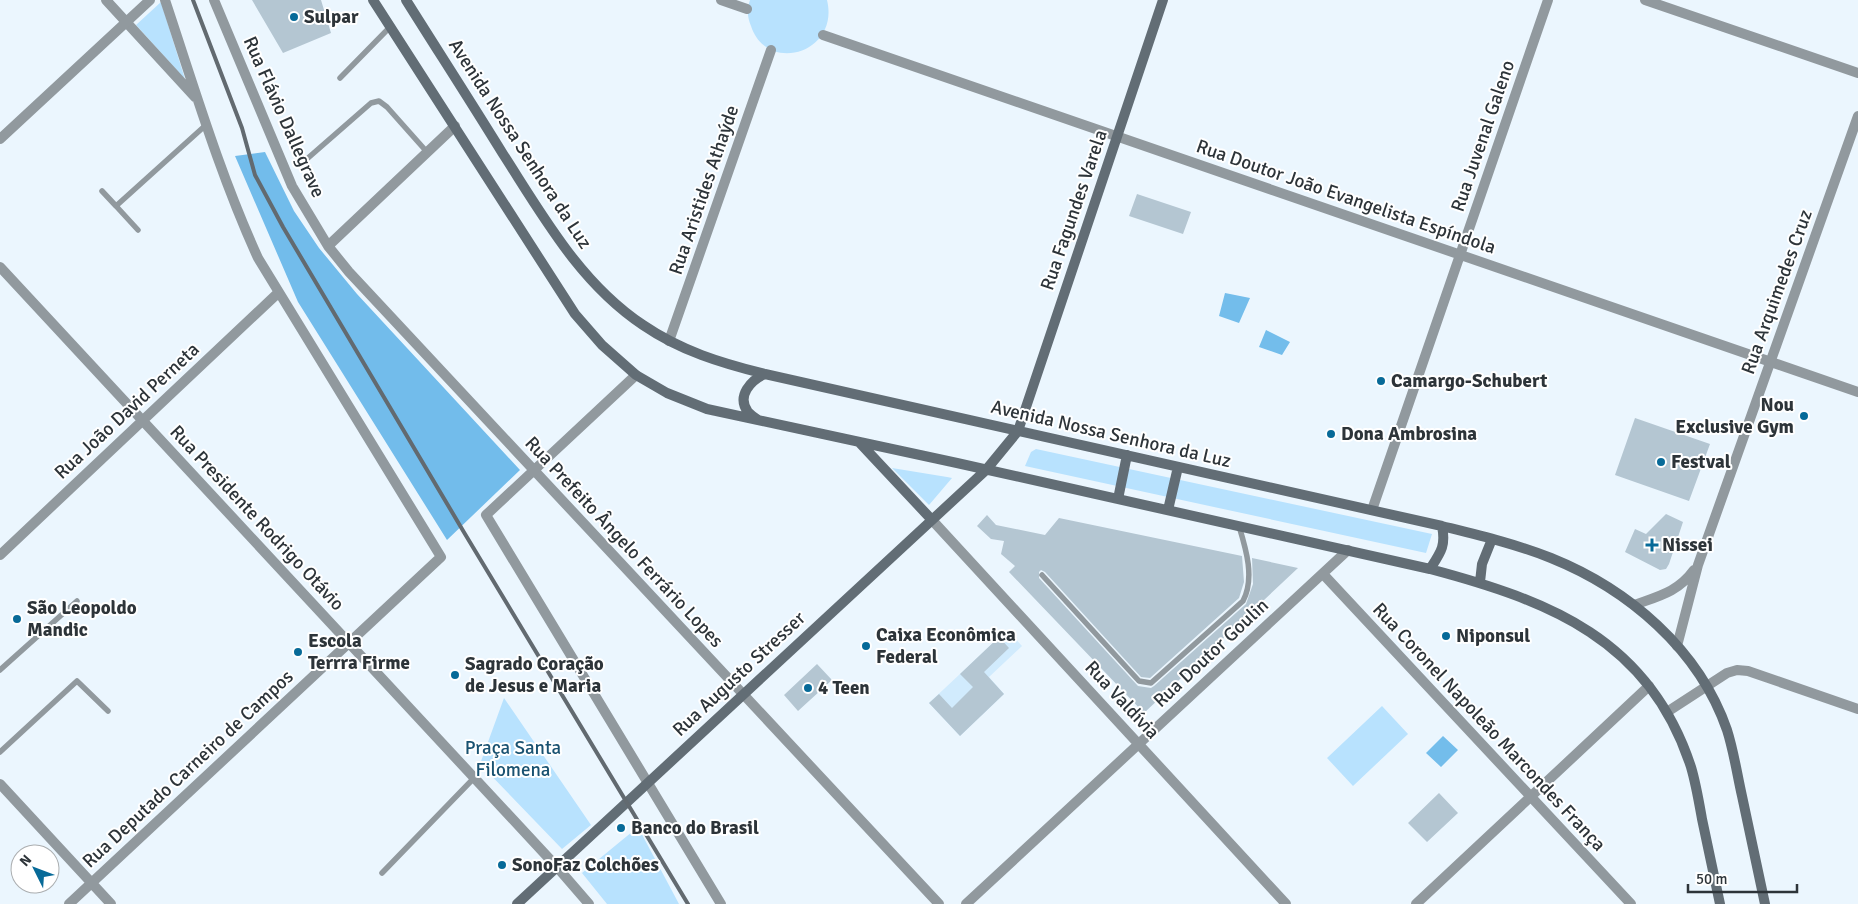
<svg xmlns="http://www.w3.org/2000/svg" width="1858" height="904" viewBox="0 0 1858 904" font-family="Signika,sans-serif">
	<style>
		.built { fill: #d1ebfd }
		.green { fill: #b8e2fe }
		.forest { fill: #72bceb }
		.water { fill: #73bdeb }
		.building { fill: #b4c6d2 }
		.lines { fill: none; stroke-linecap: round; stroke-linejoin: round }
		.service { stroke: #91999e; stroke-width: 5.5 }
		.minor { stroke: #91999e; stroke-width: 10 }
		.tertiary { stroke: #91999e; stroke-width: 10 }
		.secondary { stroke: #626d75; stroke-width: 10 }
		.rail { stroke: #626a70; stroke-width: 4 }
		.poi-dot { fill: #076a98; stroke: #fff; stroke-width: 2 }
		.labels { text-anchor: middle; dominant-baseline: central; stroke-width: 4; stroke-linejoin: round; paint-order: stroke }
		.poi-label { font-size: 19px; font-weight: bold; fill: #2d3439; stroke: #fff; text-anchor: start }
		.street-label { font-size: 19px; fill: #2d3439; stroke: #fff }
		.park-label { font-size: 19px; fill: #195271; stroke: #fff }
	</style>
	<rect width="100%" height="100%" fill="#ebf6fe"/>
	<path class="built" d="M1007 630 1022 646 989 677 1004 694 960 736 929 703Z"/>
	<path class="green" d="M750 0H827C840 53 767 75 751 26 747 17 747 9 750 0Z
		M161 2 185 79 136 25Z
		M1036 449 1432 534 1426 553 1025 466 1031 452Z
		M892 468 947 477 952 478 929 505Z
		M504 698 591 825 562 849 480 764Z
		M1382 706 1408 734 1353 786 1327 758Z
		M638 827 679 904H607L582 873Z"/>
	<path class="forest" d="M265 152 294 211 319 248 357 294 520 470 447 540 298 302 235 156Z"/>
	<path class="water" d="M1225 293 1250 298 1239 323 1219 316Z
		M1266 330 1290 342 1282 355 1259 347Z
		M1443 736 1458 750 1441 767 1426 753Z"/>
	<path class="building" d="M252 0H321L331 33 283 53Z
		M1137 194 1191 212 1183 234 1129 216Z
		M1635 418 1710 444 1689 501 1615 475Z
		M1666 514 1683 522 1669 564 1666 569 1660 570 1625 552 1635 529 1646 534Z
		M987 515 996 525 1045 535 1059 518 1242 556 1244 582 1239 598 1150 678 1141 677 1045 572 1041 570 1039 572V578L1138 686 1151 688 1154 686 1246 604 1253 584 1252 558 1298 568 1144 713 1009 572 1015 566 1001 554 1004 541 991 539 977 526Z
		M999 637 1009 648 984 672 1004 694 960 736 929 703 939 694 952 708 973 687 960 674Z
		M817 664 832 680 798 711 784 695Z
		M1439 793 1458 813 1427 842 1408 823Z"/>
	<g class="lines">
		<path class="service" d="M340 78 390 27
			M308 158 371 103 379 101 387 107 427 152
			M102 191 116 206 207 124
			M116 206 138 230
			M1042 575 1139 681 1151 683 1243 601C1255 578 1246 549 1239 526
			M0 670 77 601
			M0 752 77 681 108 711
			M382 873 474 778"/>
		<path class="minor" d="M106 0 195 97
			M214 0 292 186 328 246 349 272 939 904
			M721 0 747 9
			M1645 0 1858 73
			M823 35 1858 392
			M328 246 455 126
			M0 267 557 867 589 904
			M669 341 771 50
			M636 375 486 515 721 904
			M1372 510 1548 0
			M932 520 1286 904
			M0 555 278 293
			M1323 574 1631 904
			M1667 712 1727 673 1737 670 1748 671 1858 709
			M0 784 111 904
			M69 904 441 557 258 258C220 175 194 87 165 0
			M966 904 1348 550
			M1416 904 1649 686"/>
		<path class="tertiary" d="M0 139 150 0
			M1634 605C1659 596 1678 592 1694 570
			M1677 646 1698 565 1858 116"/>
		<path class="secondary" d="M373 0 575 314 602 345 636 375 667 393 707 409 957 463 1430 569C1550 601 1649 639 1691 767 1696 784 1699 802 1702 819 1708 847 1714 876 1720 904
			M406 0C438 51 471 102 503 154 543 216 580 283 643 325 681 351 721 363 765 374L1442 526C1478 535 1516 544 1551 558 1628 589 1699 649 1727 730 1734 752 1737 774 1742 796 1750 832 1757 868 1765 904
			M758 420C755 418 751 415 748 412 736 396 751 380 765 374
			M859 442 932 520
			M1118 499 1127 455
			M1168 510 1178 467
			M1430 569C1441 552 1446 546 1442 526
			M1480 582 1482 564 1492 539
			M517 904 986 470 1018 431 1163 0"/>
		<path class="rail" d="M193 0 242 128 255 175 283 227 465 534 688 904"/>
	</g>
	<g class="poi-dot">
		<circle cx="294" cy="17" r="5"/>
		<circle cx="1381" cy="381" r="5"/>
		<circle cx="1804" cy="416" r="5"/>
		<circle cx="1331" cy="434" r="5"/>
		<circle cx="1661" cy="462" r="5"/>
		<path d="M1649.5 537.5h5v5h5v5h-5v5h-5v-5h-5v-5h5z"/>
		<circle cx="17" cy="619" r="5"/>
		<circle cx="1446" cy="636" r="5"/>
		<circle cx="866" cy="646" r="5"/>
		<circle cx="298" cy="652" r="5"/>
		<circle cx="455" cy="675" r="5"/>
		<circle cx="808" cy="688" r="5"/>
		<circle cx="621" cy="828" r="5"/>
		<circle cx="502" cy="865" r="5"/>
	</g>
	<g class="labels">
		<g class="poi-label">
			<text x="304" y="17">Sulpar</text>
			<text x="1391" y="381">Camargo-Schubert</text>
			<text x="1794" y="405" text-anchor="end">Nou<tspan x="1794" dy="22">Exclusive Gym</tspan></text>
			<text x="1341" y="434">Dona Ambrosina</text>
			<text x="1671" y="462">Festval</text>
			<text x="1662" y="545">Nissei</text>
			<text x="27" y="608">São Leopoldo<tspan x="27" dy="22">Mandic</tspan></text>
			<text x="876" y="635">Caixa Econômica<tspan x="876" dy="22">Federal</tspan></text>
			<text x="1456" y="636">Niponsul</text>
			<text x="308" y="641">Escola<tspan x="308" dy="22">Terrra Firme</tspan></text>
			<text x="465" y="664">Sagrado Coração<tspan x="465" dy="22">de Jesus e Maria</tspan></text>
			<text x="818" y="688">4 Teen</text>
			<text x="631" y="828">Banco do Brasil</text>
			<text x="512" y="865">SonoFaz Colchões</text>
		</g>
		<g class="street-label">
			<text transform="translate(284 117) rotate(66)">Rua Flávio Dallegrave</text>
			<text transform="translate(1483 136) rotate(-71)">Rua Juvenal Galeno</text>
			<text transform="translate(520 144) rotate(57)">Avenida Nossa Senhora da Luz</text>
			<text transform="translate(704 190) rotate(-71)">Rua Aristides Athaýde</text>
			<text transform="translate(1346 197) rotate(19)">Rua Doutor João Evangelista Espíndola</text>
			<text transform="translate(1074 210) rotate(-71)">Rua Fagundes Varela</text>
			<text transform="translate(1777 292) rotate(-70)">Rua Arquimedes Cruz</text>
			<text transform="translate(127 411) rotate(-43)">Rua João David Perneta</text>
			<text transform="translate(1111 434) rotate(13)">Avenida Nossa Senhora da Luz</text>
			<text transform="translate(257 518) rotate(47)">Rua Presidente Rodrigo Otávio</text>
			<text transform="translate(624 542) rotate(47)">Rua Prefeito Ângelo Ferrário Lopes</text>
			<text transform="translate(1211 653) rotate(-43)">Rua Doutor Goulin</text>
			<text transform="translate(739 674) rotate(-43)">Rua Augusto Stresser</text>
			<text transform="translate(1122 700) rotate(47)">Rua Valdívia</text>
			<text transform="translate(1489 727) rotate(47)">Rua Coronel Napoleão Marcondes França</text>
			<text transform="translate(188 769) rotate(-43)">Rua Deputado Carneiro de Campos</text>
		</g>
		<g class="park-label">
			<text x="513" y="748">Praça Santa<tspan x="513" dy="22">Filomena</tspan></text>
		</g>
	</g>
	<g transform="translate(35 869) rotate(312)"><circle r="24" fill="#ffffff" stroke="#abaeb0"/>
	<path d="M0-4L9 19L0 12L-9 19Z" fill="#076a98"/>
	<text y="-8" font-size="14" font-weight="bold" text-anchor="middle" fill="#2d3439">N</text>
	</g>
	<path d="M1688 884v8h109v-8" fill="none" stroke="#2d3439" stroke-width="2.5"/>
	<text x="1696" y="884" font-size="15" fill="#2d3439" stroke="#ffffff" stroke-width="4" paint-order="stroke">50 m</text>
</svg>
